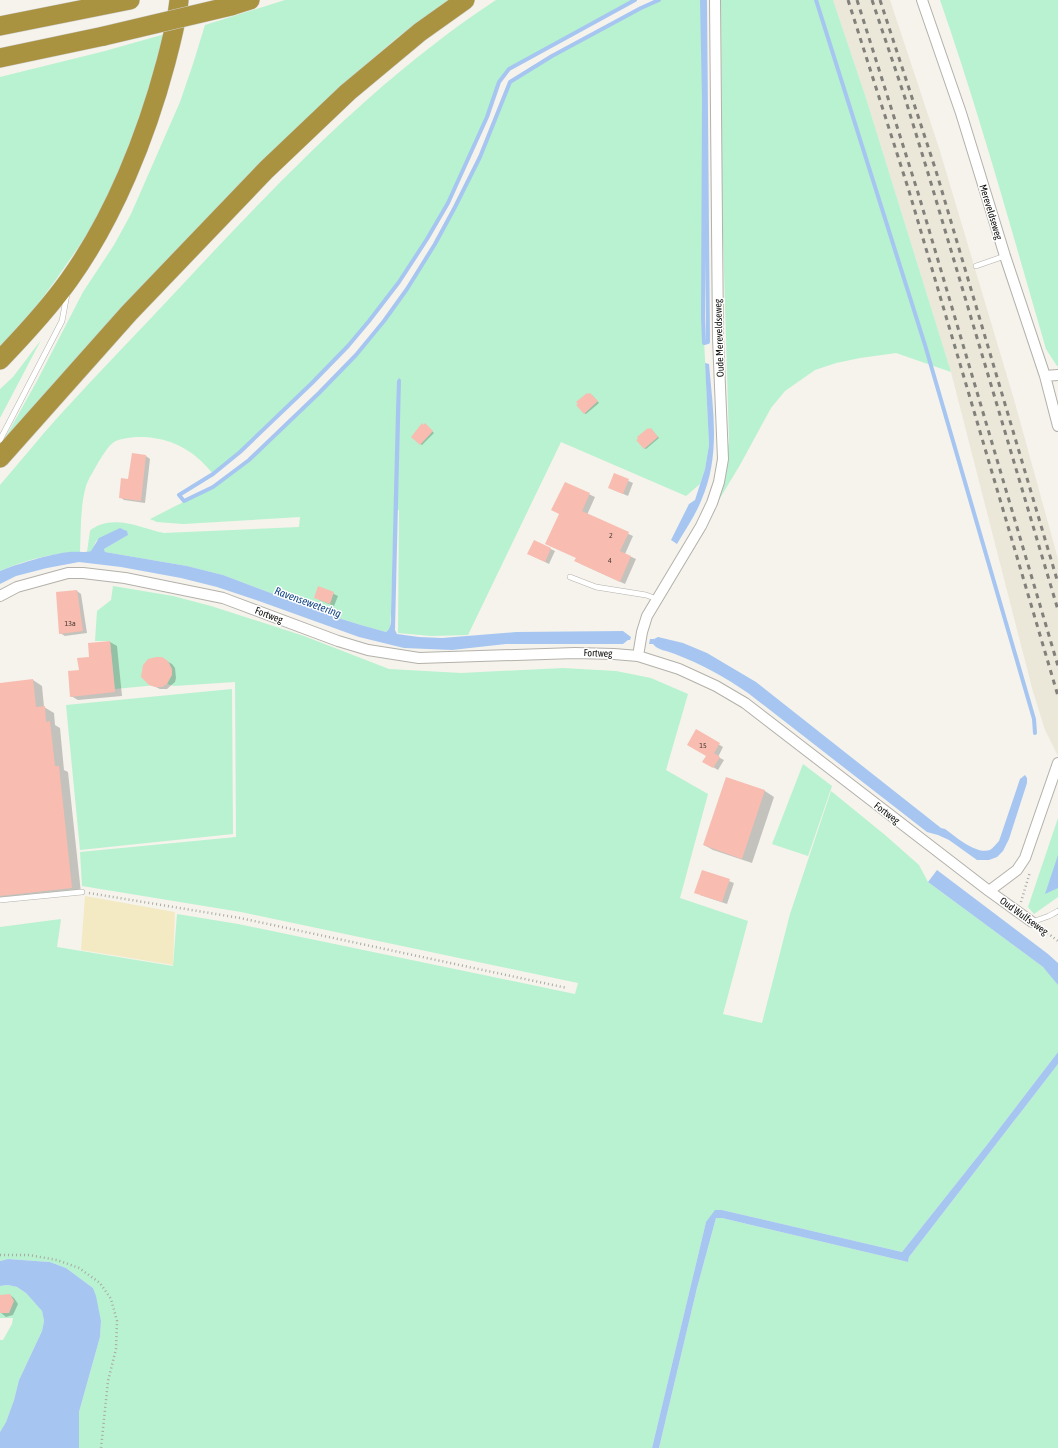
<svg xmlns="http://www.w3.org/2000/svg" width="1058" height="1448" viewBox="0 0 1058 1448" font-family="'Asap Condensed',sans-serif">
	<style>
		.built { fill: #ebe7d9 }
		.green { fill: #b8f2d0 }
		.sand { fill: #f3eac4 }
		.water { fill: #a6c6f1 }
		.shadow { fill: #0003 }
		.lines { fill: none; stroke-linecap: round; stroke-linejoin: round }
		.stream { stroke: #a6c6f1; stroke-width: 4 }
		.building { fill: #f8bdb0 }
		.lane-casing { stroke: #b3b1aa; stroke-width: 6 }
		.street-casing { stroke: #b3b1aa; stroke-width: 12 }
		.highway-casing { stroke: #cfcfcf; stroke-width: 20 }
		.path { stroke: #aaa9a3; stroke-width: 2.5; stroke-dasharray: 1 3; stroke-linecap: butt }
		.lane { stroke: #fff; stroke-width: 5 }
		.street { stroke: #fff; stroke-width: 10 }
		.highway { stroke: #a99240; stroke-width: 19 }
		.rail { stroke: #81807b; stroke-width: 3; stroke-dasharray: 5 5; stroke-linecap: butt }
		.highway-bridge-casing { stroke: #cfcfcf; stroke-width: 20; stroke-linecap: butt }
		.highway-bridge { stroke: #a99240; stroke-width: 19 }
		.labels { text-anchor: middle; dominant-baseline: central; stroke-width: 3; stroke-linejoin: round; paint-order: stroke }
		.number-label { font-size: 8px; fill: #4a3b36 }
		.street-label { font-size: 10px; fill: #10100d; stroke: #fff }
		.water-label { font-size: 11px; font-style: italic; fill: #144686; stroke: #fff }
	</style>
	<rect width="100%" height="100%" fill="#f5f3ec"/>
	<path class="built" d="M833 0H890L939 148 1015 403 1058 559V756L1045 730 1032 688 951 372 865 95Z"/>
	<path class="green" d="M285 0H448L398 37 364 66 0 447 37 381 83 292 114 245 131 214 180 102 193 64 205 25Z
		M496 0H635L509 69 499 82 487 117 448 203 427 239 399 282 348 346 293 402 240 452 213 474C197 454 178 441 153 438 143 436 122 437 114 442 108 446 103 455 99 461 95 469 89 477 86 486 80 507 81 530 80 552 54 552 23 561 0 571V485C20 462 39 438 59 416 100 371 142 328 184 283 278 182 380 76 496 0Z
		M659 0H702L704 100 703 317 709 445 705 469 700 484 686 496 561 442 468 635 431 636 398 633 399 510H394L391 613 390 628 386 632 361 625 335 617 223 575 187 566 105 552 104 549 126 536 125 530 123 529 96 541 92 551 87 552 90 531C92 528 94 528 97 526 121 516 142 529 164 533L299 527 300 517 183 524 157 522 150 519 213 487 249 460 300 412 356 355 375 332 407 289 435 244 455 207 480 157 510 82 552 56 641 8Z
		M721 0H833L865 95 951 372 896 353 860 358 836 363 815 370 785 391 771 408 740 465 708 518 725 469 729 440 722 204Z
		M940 0H1058V366H1057L1046 349C1012 232 980 115 940 0Z
		M165 34 134 143 95 223 55 281 34 309 0 348V77L105 51Z
		M41 340 0 418V389L13 377Z
		M113 586 173 596 211 606 304 636 389 669 461 673 563 668 616 671 651 678 688 694 666 770 708 794 680 898 748 921 723 1014 762 1023 790 914 831 791 885 835 919 865 928 882 1043 967 1057 982 1058 985V1052L986 1146 902 1252 722 1210 706 1222 652 1448H79V1412L100 1337 101 1321 93 1288 66 1268 50 1262 8 1259 0 1261V927L61 919 57 947 173 966 177 914 238 924 575 994 578 983 241 912 82 886 80 852 236 837 235 682 174 686 167 684 115 689 110 641H95L97 611 111 600Z
		M232 689 233 834 80 850 66 705Z
		M803 764 832 786 808 856 772 844Z
		M1058 818V897L1034 914 1028 907Z
		M1058 1064V1448H659L697 1288 716 1218H722L908 1262 909 1257Z
		M8 1285 17 1287 26 1293 42 1311 44 1321 42 1331 19 1380 14 1400 6 1422 0 1432V1340H3L12 1324 13 1318H0V1286Z"/>
	<path class="sand" d="M85 896 175 912 173 965 81 950Z"/>
	<path class="water" d="M705 363 709 364C713 411 721 456 701 501 695 516 685 530 677 544L671 540 689 504 695 500 705 469 709 445Z
		M399 378 401 380 395 630 397 634 419 637 442 638 516 632 623 631 631 637 630 640H628L623 644H506L452 650 404 648 359 637 253 599 217 587 181 578 121 567 79 562 47 568 16 576 0 584V571C17 564 50 554 69 552 76 551 84 553 91 551L99 538 120 528 127 531 128 535 104 549 105 552 187 566 223 575 335 617 361 625 386 632C392 628 391 619 391 613L396 410 397 381Z
		M658 637 683 643 707 653 756 682 941 828 945 829C955 836 976 855 990 850 993 848 996 844 999 841L1020 779 1025 775 1027 778V783L1009 839 1003 851 997 857 989 860H977L949 840 938 835 927 832 748 693C725 677 701 664 675 654 668 651 657 650 653 644H649L650 639H654Z
		M1058 855V888L1045 894Z
		M937 870 1048 954 1058 963V985L1043 967 928 882Z
		M1058 1052V1064L909 1257 908 1262 722 1218H716L697 1288 659 1448H652L706 1222 715 1210H722L902 1252 986 1146Z
		M8 1259 50 1262 66 1268 93 1288 96 1296 101 1321 100 1337 79 1412V1448H0V1432L6 1422 14 1400 19 1380 42 1331 44 1321 42 1311 26 1293 17 1287 8 1285 0 1286V1261Z"/>
	<path class="shadow" d="M592 395 599 403 586 414 584 413Z
		M427 426 434 433 422 445 420 444Z
		M651 429 659 438 646 449 644 448Z
		M146 456 150 459 145 503 124 500 120 497 128 480Z
		M615 475 633 483 628 496 614 490Z
		M565 483 595 497 587 515 633 536 625 554 636 559 625 584 581 564 577 558 560 514Z
		M534 541 555 551 549 564 533 556Z
		M319 587 338 596 334 606 319 600Z
		M77 591 81 594 87 633 65 636 60 633Z
		M110 642 117 646 122 696 78 700 71 696 80 671Z
		M161 658 172 664 175 668 176 678 175 682 167 689H160L149 684Z
		M33 680 42 686 44 707 54 713 55 725 60 728 64 770 68 772 81 893 0 902V684Z
		M696 730 723 747 718 757 724 760 718 770 703 761 707 756Z
		M727 778 765 791 774 797 752 863 713 850 704 845Z
		M703 871 734 883 727 904 700 895Z
		M10 1295 14 1298 18 1304 13 1315 6 1317 0 1312V1296Z"/>
	<g class="lines">
		<path class="stream" d="M635 0 509 69 499 82 487 117 448 203 427 239 399 282 369 321 348 346 312 383 240 452 213 474 179 495 184 501 213 487 249 460 319 393 356 355 384 321 407 289 435 244 455 207 480 157 510 82 552 56 641 8 659 0
			M702 0 704 100 703 317 704 343 708 342 705 0
			M816 0 925 345 1034 719 1035 733"/>
	</g>
	<path class="building" d="M587 393 588 394 590 393 598 401 584 414 576 405 578 404 576 402Z
		M422 423 423 425 425 423 433 431 420 445 411 437Z
		M648 428 649 429 651 428 658 437 644 449 636 440 638 439 637 437Z
		M132 453 146 455 141 501 119 498 121 478 128 479Z
		M614 473 629 479 623 494 608 488Z
		M565 482 590 493 582 511 629 532 620 551 631 556 620 582 574 561 576 558 545 544 559 514 551 510Z
		M534 540 551 548 545 562 527 554Z
		M318 586 334 592 330 604 314 598Z
		M77 590 83 631 59 634 56 592Z
		M110 641 115 692 70 697 68 671 79 670 77 658 89 657 88 643Z
		M156 657H162L168 661 172 669V675L167 684 162 687H155L149 685 141 677 143 665 148 659Z
		M33 679 36 707 45 706 46 722 50 721 55 766H59L72 888 0 896V683Z
		M696 729 720 743 714 753 720 757 713 768 702 762 706 756 687 745Z
		M726 777 765 790 742 859 703 845Z
		M702 870 730 879 722 902 694 893Z
		M10 1294 14 1301 9 1313H0V1295Z"/>
	<g class="lines">
		<g class="lane-casing">
			<path id="lane" d="M976 266 1005 256
				M0 440 62 321 67 294
				M570 577 596 587 646 595 657 599
				M0 900 82 892
				M1032 922 1049 916 1058 911"/>
		</g>
		<g class="street-casing">
			<path id="street" d="M922 0 961 113 1005 256 1045 376 1058 426
				M1045 376 1058 375
				M0 596 17 587 68 573H83L125 578 223 598 338 641 368 650 419 658 575 653 614 654 638 656 679 669 716 686 745 703 989 891 1032 922
				M638 656 642 632 647 616 701 526 712 503 719 482 723 459 718 338 715 0
				M989 891 1017 870 1025 858 1058 763"/>
		</g>
		<g class="highway-casing">
			<path id="highway" d="M231 6 250 0
				M0 26 130 0
				M0 58 104 36
				M0 360C24 335 49 308 69 280 114 217 146 137 166 62 171 42 177 21 179 0
				M0 458 129 313 266 170 348 92 420 32 465 0"/>
		</g>
		<path class="path" d="M89 893 240 918 567 988
			M1021 902 1030 872
			M1041 928 1058 941
			M0 1255H29L57 1260 79 1268 100 1283 111 1299 117 1321 116 1349 108 1381 101 1448"/>
		<use href="#lane" class="lane"/>
		<use href="#street" class="street"/>
		<use href="#highway" class="highway"/>
		<path class="rail" d="M848 0 909 191 1058 696
			M857 0 919 196 1058 666
			M872 0 905 98 928 173 1058 610
			M880 0 936 171 1058 583"/>
		<g class="highway-bridge-casing">
			<path id="highway-bridge" d="M104 36 231 6"/>
		</g>
		<use href="#highway-bridge" class="highway-bridge"/>
	</g>
	<g class="labels">
		<g class="number-label">
			<text x="611" y="535">2</text>
			<text x="610" y="560">4</text>
			<text x="70" y="623">13a</text>
			<text x="703" y="745">15</text>
		</g>
		<g class="street-label">
			<text transform="translate(991 212) rotate(73)">Mereveldseweg</text>
			<text transform="translate(719 338) rotate(-92)">Oude Mereveldseweg</text>
			<text transform="translate(269 615) rotate(21)">Fortweg</text>
			<text transform="translate(598 653) rotate(2)">Fortweg</text>
			<text transform="translate(887 813) rotate(37)">Fortweg</text>
			<text transform="translate(1024 916) rotate(36)">Oud Wulfseweg</text>
		</g>
		<g class="water-label">
			<text transform="translate(308 602) rotate(20)">Ravensewetering</text>
		</g>
	</g>
</svg>
